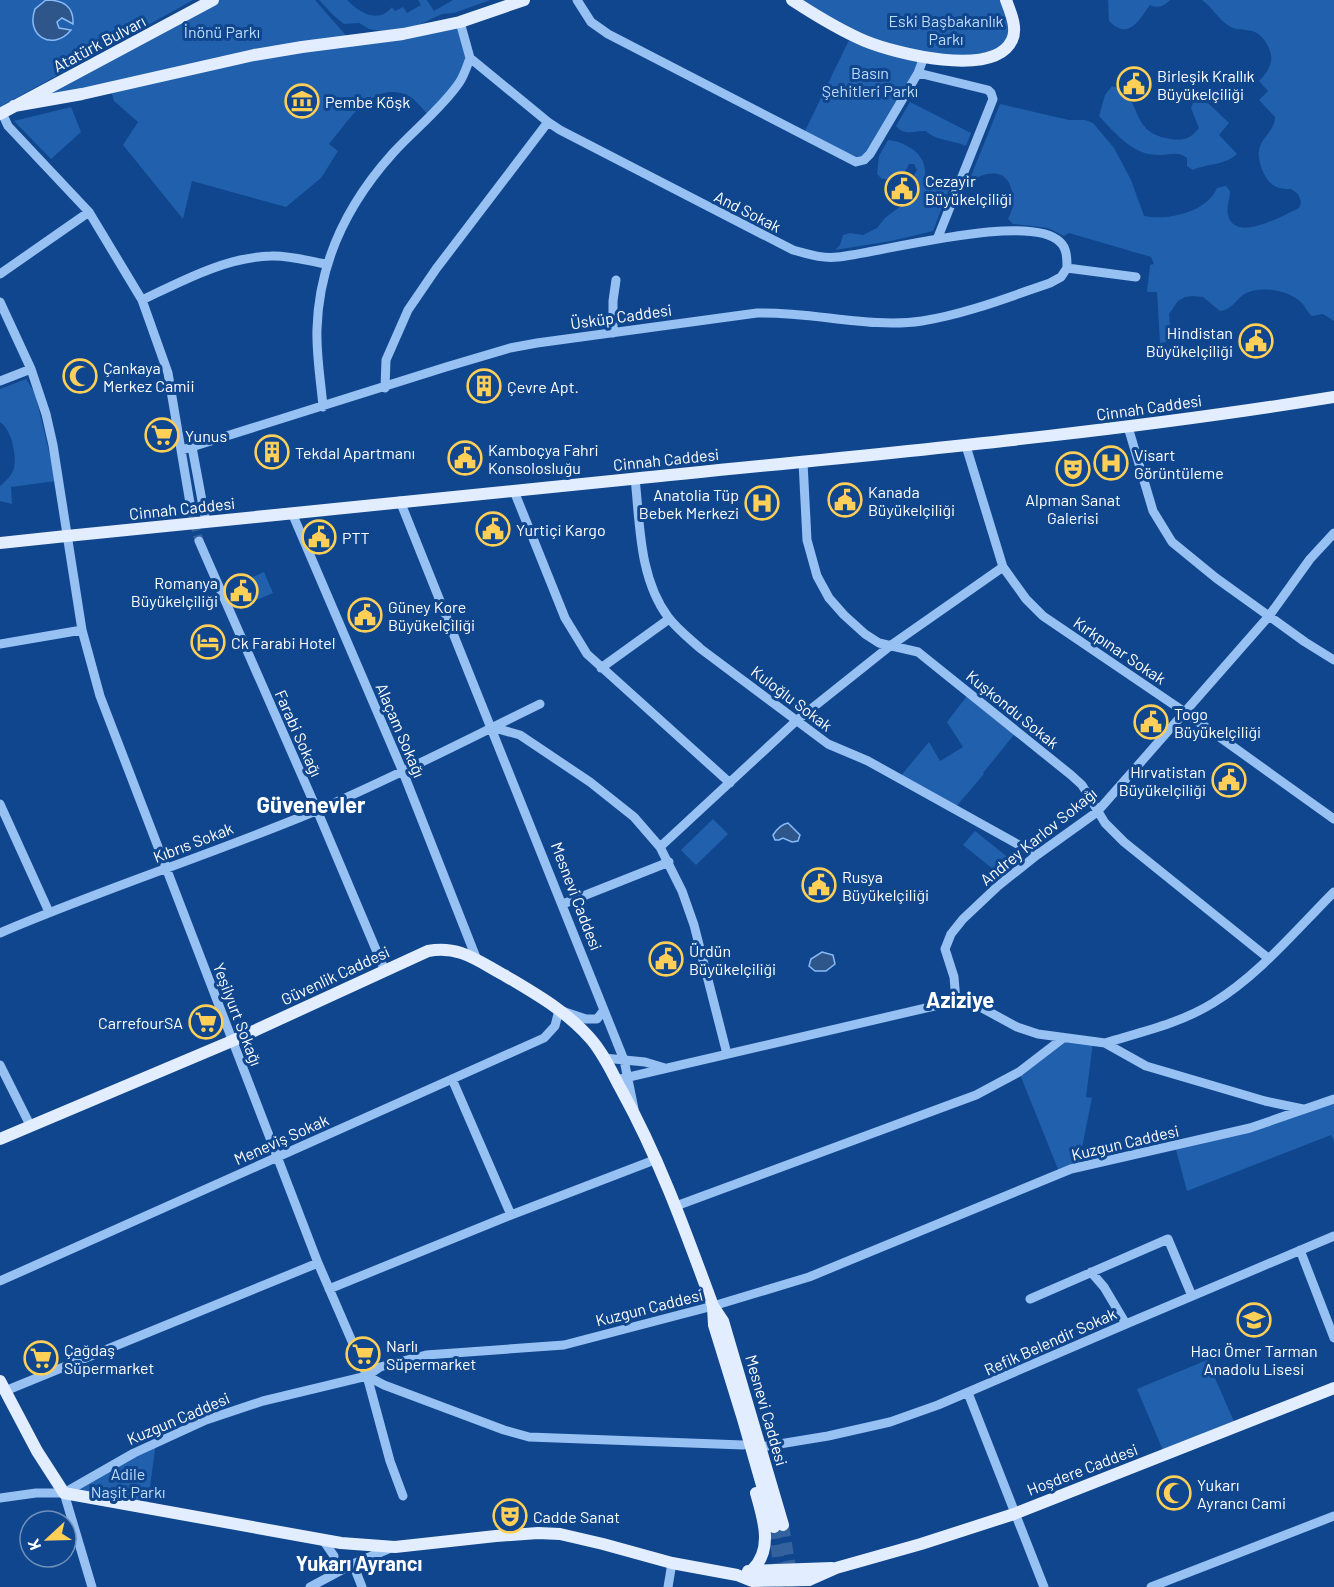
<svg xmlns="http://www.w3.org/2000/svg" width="1334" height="1587" viewBox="0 0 1334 1587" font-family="Barlow,sans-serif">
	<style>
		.green { fill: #2160ad }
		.water { fill: #2e568b; stroke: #88bbf6; stroke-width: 1.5 }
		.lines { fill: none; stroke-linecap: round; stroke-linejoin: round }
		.minor-tunnel { stroke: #33629e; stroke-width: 9; stroke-dasharray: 9 4.5; stroke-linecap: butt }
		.major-tunnel { stroke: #33629e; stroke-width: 12; stroke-dasharray: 12 6; stroke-linecap: butt }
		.minor { stroke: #97c0f3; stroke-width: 9 }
		.major { stroke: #e2edff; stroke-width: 12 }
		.labels { text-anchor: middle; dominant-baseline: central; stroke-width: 6; stroke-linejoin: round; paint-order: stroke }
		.park-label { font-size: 16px; fill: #bedbfd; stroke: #0f468d }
		.street-label { font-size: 16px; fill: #fff; stroke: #0f468d }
		.poi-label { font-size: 16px; fill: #fff; stroke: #0f468d; text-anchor: start }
		.quarter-label { font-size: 20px; font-weight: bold; fill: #fff; stroke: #0f468d }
		.district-label { font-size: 22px; font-weight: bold; fill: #fff; stroke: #0f468d }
	</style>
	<rect width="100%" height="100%" fill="#0f468d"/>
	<path class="green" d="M0 0H193L0 107Z
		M213 0H315L350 40 460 22 470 58 461 81 429 116C423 109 413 96 404 94 370 83 348 122 329 144L338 151 321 178 286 207 192 181 183 219 123 145 138 122 114 101 110 88 14 106Z
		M319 0H347C360 13 378 24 392 7L395 11 403 7 407 13 421 5 418 0H427L434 11 453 0H490L454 13 442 14 412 28 382 31 369 29 359 23 344 24 333 15Z
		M792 0H1006L1014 29 996 55 924 57 864 160 803 135 852 34Z
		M1108 0H1170C1164 6 1158 9 1150 5 1139 20 1129 41 1109 21Z
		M1202 0H1334V321L1323 314 1312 316C1307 312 1305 306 1301 302 1288 289 1257 285 1243 295 1235 301 1231 310 1220 311L1203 297 1192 296 1185 297 1178 301 1169 314 1171 336 1166 342 1160 343 1157 292H1147L1150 265 1154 264 1151 257 1069 233 1064 236 1048 228 1013 224 1008 219C1013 210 1014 201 1012 191 1006 166 986 173 969 181L1000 104 1069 120H1085L1093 123 1114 148 1131 180 1144 216C1168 221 1207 212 1217 188L1226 186 1230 191C1230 199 1226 208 1228 215 1235 244 1284 215 1299 208L1301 202 1298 194 1291 189C1285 189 1278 189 1273 185 1264 179 1257 161 1259 150 1262 137 1275 130 1275 117L1259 100 1268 91 1259 81C1264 76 1270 69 1271 61 1273 50 1263 34 1252 31 1244 29 1237 31 1229 26 1219 20 1212 7 1202 0Z
		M1112 86C1145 95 1126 133 1171 139 1184 141 1190 139 1199 128L1191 108 1193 103 1199 99 1209 104 1229 123 1219 135 1237 154C1224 166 1208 163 1193 170L1187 166V158C1177 150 1167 156 1156 155 1132 154 1114 132 1099 116L1105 95Z
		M910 102 971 133 966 146C953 140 936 141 926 131 914 130 905 137 896 126Z
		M71 107 81 132 51 159 14 121Z
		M888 140C900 141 915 148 921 158 932 176 914 188 949 189L933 231 891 241 835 250 840 245 843 235 850 233 863 235 877 228 885 218 902 205 908 185 917 170 914 164H909C904 177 894 179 882 179L877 174 879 156Z
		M26 379 35 393 56 481 11 487 12 504 0 501V486C5 482 10 477 13 471 18 458 12 430 0 422V389Z
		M264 572 273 593 236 609 228 588Z
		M970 692 1017 731 983 773 984 774 954 809 899 778 929 742 940 761 963 747 947 722Z
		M713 819 728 834 696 865 681 850Z
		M975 831 1010 859 998 873 963 845Z
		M1062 1039 1093 1042 1086 1097 1092 1098 1078 1167 1060 1174 1019 1072Z
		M1334 1099V1141L1331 1135 1187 1191 1175 1146Z
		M1207 1360 1236 1426 1165 1455 1137 1389Z
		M156 1443 147 1508 64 1493Z"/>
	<path class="water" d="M46 0C63 0 74 6 73 24L62 18 57 22 59 28 71 30C53 52 25 36 35 9Z
		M788 823 800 835 798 841 792 842 783 838 779 840H775L773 835C777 829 781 824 788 823Z
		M822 952 833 955 835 964 826 971H815L809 966 811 959Z"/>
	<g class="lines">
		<path class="minor-tunnel" d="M191 509 199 541"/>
		<path class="major-tunnel" d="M783 1525 793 1587
			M774 1527 782 1587"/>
		<path class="minor" d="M577 0 591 22 608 34 856 162 864 160 870 154 918 73 924 57
			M460 22 470 58 548 122 560 130 793 250C808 254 822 259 838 257 880 253 1030 211 1060 242 1067 248 1067 259 1067 268
			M918 73 988 90 991 93 993 99 938 237
			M2 113 8 126 89 212 142 300 168 373 191 509
			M1067 268 1136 277
			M0 274 89 212
			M142 300C182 281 226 257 271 256 289 255 308 261 326 264
			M0 302 31 369 46 414 53 445 82 630 100 696 318 1263 367 1376 390 1461 403 1496
			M613 333V301L616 280
			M0 381 31 369
			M385 388 386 360 408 310 436 269 548 122
			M323 407C321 382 316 355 317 329 319 261 348 203 393 153 415 129 441 109 459 83 464 76 467 66 470 58
			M1128 427 1153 511 1172 542 1216 578 1305 642 1334 660
			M966 446 1003 567 1026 599 1043 616 1186 713 1334 819
			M192 447 206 522
			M182 450 446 367 510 348 537 343 757 313C811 311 870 329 922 321 966 314 1009 297 1050 283L1061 277 1067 268
			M803 462 807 540 817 576 829 598 844 615 865 634 879 643 918 652 1071 775 1082 785 1105 823 1124 842 1268 958
			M635 478C640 524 639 578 668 617 677 629 690 639 701 649L828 744 868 761 1037 855
			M514 491 565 618 587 654 730 783
			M400 501 624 1060 634 1109
			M292 513 403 772 477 960
			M199 541 317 810 385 971
			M0 644 82 630
			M601 668 669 619
			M491 727 520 735 590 782 634 817 660 847 682 891 694 925 727 1054
			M0 804 49 912
			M660 847 796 721 890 646 1003 567
			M563 904 669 862
			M0 933C105 888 213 854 318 810 393 778 466 740 540 704
			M956 1001 954 977 945 949 951 934 963 919 998 886 1037 855 1097 812 1269 616 1310 559 1334 533
			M1105 1043C1141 1032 1181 1023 1213 1003 1259 975 1296 930 1334 892
			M604 1058 645 1062 665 1068
			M0 1065 30 1125
			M452 1079 511 1215
			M616 1080 956 1001 982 1008 1017 1027 1038 1034 1105 1043 1146 1066 1265 1101 1303 1109
			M676 1206 976 1095 1019 1072 1062 1039
			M1300 1250 1334 1338
			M1091 1272 1104 1287 1126 1324
			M0 1281 544 1038 555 1026 559 1010 586 1019H597L604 1010
			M329 1289 511 1215 657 1159
			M1030 1299 1168 1239 1192 1296
			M367 1376 384 1385 504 1430 529 1437 743 1445
			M5 1391 318 1263
			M968 1393 1044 1587
			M761 1447 828 1436 890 1422 938 1405 1126 1324 1334 1236
			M64 1493 92 1587
			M0 1498 36 1493H64L134 1453 206 1420 263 1401 367 1376 380 1367 426 1355 564 1345 713 1306 809 1277 1071 1169 1250 1128 1334 1099
			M323 1540 334 1556 330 1576
			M353 1564 362 1587
			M310 1587 353 1564 393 1547
			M668 1587 672 1563
			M1151 1587 1334 1516"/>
		<path class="major" d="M792 0C815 15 839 30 865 41 894 53 994 79 1012 40 1018 28 1010 11 1006 0
			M14 106 82 94 254 55 302 47 403 34 460 22 524 0
			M0 114 213 0
			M0 543C210 521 420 500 631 479 865 455 1101 435 1334 397
			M0 1139 232 1041 428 951C459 945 478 961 504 975 534 993 565 1010 589 1037 603 1052 612 1073 622 1091 660 1160 686 1233 713 1306L723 1321 783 1525
			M713 1307 714 1325 743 1419 774 1527
			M0 1381 37 1451 64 1493 341 1543 395 1547 496 1536 538 1533 560 1534 603 1544 672 1563 737 1575 752 1581 809 1580 836 1568 921 1544 1014 1514 1334 1388
			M752 1570C774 1549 763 1518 756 1493
			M748 1571 832 1568"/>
	</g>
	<defs>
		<g id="civic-ring" transform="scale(1.725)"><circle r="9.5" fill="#0f468d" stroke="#ffcf58" stroke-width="1.5"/><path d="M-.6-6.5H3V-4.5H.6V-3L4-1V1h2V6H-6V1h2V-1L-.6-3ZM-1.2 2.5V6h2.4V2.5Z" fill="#ffcf58"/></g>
		<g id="museum-ring" transform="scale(1.725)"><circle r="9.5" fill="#0f468d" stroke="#ffcf58" stroke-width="1.5"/><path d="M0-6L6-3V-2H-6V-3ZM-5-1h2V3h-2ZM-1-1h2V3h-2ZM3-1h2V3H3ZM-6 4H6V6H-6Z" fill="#ffcf58"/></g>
		<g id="mosque-ring" transform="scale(1.725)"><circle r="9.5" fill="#0f468d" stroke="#ffcf58" stroke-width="1.5"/><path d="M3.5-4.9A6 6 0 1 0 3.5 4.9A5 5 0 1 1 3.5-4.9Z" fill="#ffcf58"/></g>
		<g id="building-ring" transform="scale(1.725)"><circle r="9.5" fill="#0f468d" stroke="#ffcf58" stroke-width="1.5"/><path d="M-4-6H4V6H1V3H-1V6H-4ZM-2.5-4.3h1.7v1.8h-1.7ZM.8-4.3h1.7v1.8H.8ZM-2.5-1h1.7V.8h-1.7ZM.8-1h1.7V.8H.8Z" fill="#ffcf58"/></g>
		<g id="supermarket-ring" transform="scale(1.725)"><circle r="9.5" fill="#0f468d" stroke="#ffcf58" stroke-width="1.5"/><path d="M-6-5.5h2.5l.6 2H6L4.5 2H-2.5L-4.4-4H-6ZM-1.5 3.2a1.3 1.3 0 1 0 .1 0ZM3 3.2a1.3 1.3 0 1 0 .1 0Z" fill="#ffcf58"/></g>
		<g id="hospital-ring" transform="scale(1.725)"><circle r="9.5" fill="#0f468d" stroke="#ffcf58" stroke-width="1.5"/><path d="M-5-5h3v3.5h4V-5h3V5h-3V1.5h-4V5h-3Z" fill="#ffcf58"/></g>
		<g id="theatre-ring" transform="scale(1.725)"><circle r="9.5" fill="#0f468d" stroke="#ffcf58" stroke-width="1.5"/><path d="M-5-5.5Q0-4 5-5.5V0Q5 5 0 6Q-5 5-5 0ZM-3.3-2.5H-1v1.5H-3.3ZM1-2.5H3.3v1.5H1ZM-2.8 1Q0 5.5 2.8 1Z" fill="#ffcf58"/></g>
		<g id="hotel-ring" transform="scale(1.725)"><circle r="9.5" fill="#0f468d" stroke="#ffcf58" stroke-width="1.5"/><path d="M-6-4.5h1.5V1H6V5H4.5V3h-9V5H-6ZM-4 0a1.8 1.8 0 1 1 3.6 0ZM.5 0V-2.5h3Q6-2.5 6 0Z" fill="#ffcf58"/></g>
		<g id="school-ring" transform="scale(1.725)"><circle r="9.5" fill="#0f468d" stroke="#ffcf58" stroke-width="1.5"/><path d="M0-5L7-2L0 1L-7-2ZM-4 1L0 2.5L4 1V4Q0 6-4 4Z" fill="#ffcf58"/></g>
	</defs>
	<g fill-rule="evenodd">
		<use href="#civic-ring" x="1134" y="84"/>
		<use href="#museum-ring" x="302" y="101"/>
		<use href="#civic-ring" x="902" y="189"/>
		<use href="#civic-ring" x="1256" y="341"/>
		<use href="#mosque-ring" x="80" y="376"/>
		<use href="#building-ring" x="484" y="386"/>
		<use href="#supermarket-ring" x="162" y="435"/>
		<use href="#building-ring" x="272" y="452"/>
		<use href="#civic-ring" x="465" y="458"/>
		<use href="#hospital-ring" x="1111" y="463"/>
		<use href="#theatre-ring" x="1073" y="469"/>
		<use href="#civic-ring" x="845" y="500"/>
		<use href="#hospital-ring" x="762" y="503"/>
		<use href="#civic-ring" x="493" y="529"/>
		<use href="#civic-ring" x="319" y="537"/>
		<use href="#civic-ring" x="241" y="591"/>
		<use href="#civic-ring" x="365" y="615"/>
		<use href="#hotel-ring" x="208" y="642"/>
		<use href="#civic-ring" x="1151" y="722"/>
		<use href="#civic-ring" x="1229" y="780"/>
		<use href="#civic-ring" x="819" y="885"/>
		<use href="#civic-ring" x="666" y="959"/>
		<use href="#supermarket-ring" x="206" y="1022"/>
		<use href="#school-ring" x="1254" y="1320"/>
		<use href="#supermarket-ring" x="363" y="1354"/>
		<use href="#supermarket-ring" x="41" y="1358"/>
		<use href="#mosque-ring" x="1174" y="1493"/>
		<use href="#theatre-ring" x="510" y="1516"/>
	</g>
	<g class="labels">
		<g class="park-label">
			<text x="946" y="20">Eski Başbakanlık<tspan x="946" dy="18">Parkı</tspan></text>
			<text x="222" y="31">İnönü Parkı</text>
			<text x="870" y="72">Basın<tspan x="870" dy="18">Şehitleri Parkı</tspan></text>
			<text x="128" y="1473">Adile<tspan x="128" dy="18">Naşit Parkı</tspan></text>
		</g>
		<g class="street-label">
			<text transform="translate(99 43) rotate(-28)">Atatürk Bulvarı</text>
			<text transform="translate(748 211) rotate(27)">And Sokak</text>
			<text transform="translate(621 316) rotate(-8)">Üsküp Caddesi</text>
			<text transform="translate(1149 407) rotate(-8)">Cinnah Caddesi</text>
			<text transform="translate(666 459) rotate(-6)">Cinnah Caddesi</text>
			<text transform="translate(182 508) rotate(-6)">Cinnah Caddesi</text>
			<text transform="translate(1120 650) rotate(34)">Kırkpınar Sokak</text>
			<text transform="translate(792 698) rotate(37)">Kuloğlu Sokak</text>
			<text transform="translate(1013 709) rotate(39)">Kuşkondu Sokak</text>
			<text transform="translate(401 730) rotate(67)">Alaçam Sokağı</text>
			<text transform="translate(299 733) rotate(66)">Farabi Sokağı</text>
			<text transform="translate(1038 836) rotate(-39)">Andrey Karlov Sokağı</text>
			<text transform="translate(193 842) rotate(-21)">Kıbrıs Sokak</text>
			<text transform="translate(577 896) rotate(69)">Mesnevi Caddesi</text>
			<text transform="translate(335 975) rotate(-25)">Güvenlik Caddesi</text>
			<text transform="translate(238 1014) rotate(69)">Yeşilyurt Sokağı</text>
			<text transform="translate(281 1139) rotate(-24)">Meneviş Sokak</text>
			<text transform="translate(1125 1142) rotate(-13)">Kuzgun Caddesi</text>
			<text transform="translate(649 1307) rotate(-14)">Kuzgun Caddesi</text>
			<text transform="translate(1050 1341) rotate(-24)">Refik Belendir Sokak</text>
			<text transform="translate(767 1410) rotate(74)">Mesnevi Caddesi</text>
			<text transform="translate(178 1418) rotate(-23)">Kuzgun Caddesi</text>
			<text transform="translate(1082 1469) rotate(-21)">Hoşdere Caddesi</text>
		</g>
		<g class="poi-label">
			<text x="1157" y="75">Birleşik Krallık<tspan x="1157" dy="18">Büyükelçiliği</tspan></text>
			<text x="325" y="101">Pembe Köşk</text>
			<text x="925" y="180">Cezayir<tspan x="925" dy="18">Büyükelçiliği</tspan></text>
			<text x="1233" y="332" text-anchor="end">Hindistan<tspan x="1233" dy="18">Büyükelçiliği</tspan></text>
			<text x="103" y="367">Çankaya<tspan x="103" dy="18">Merkez Camii</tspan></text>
			<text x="507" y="386">Çevre Apt.</text>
			<text x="185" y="435">Yunus</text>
			<text x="488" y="449">Kamboçya Fahri<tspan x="488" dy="18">Konsolosluğu</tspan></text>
			<text x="295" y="452">Tekdal Apartmanı</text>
			<text x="1134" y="454">Visart<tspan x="1134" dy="18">Görüntüleme</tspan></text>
			<text x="868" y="491">Kanada<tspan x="868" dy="18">Büyükelçiliği</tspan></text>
			<text x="739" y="494" text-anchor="end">Anatolia Tüp<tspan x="739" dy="18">Bebek Merkezi</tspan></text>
			<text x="1073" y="499" text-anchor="middle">Alpman Sanat<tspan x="1073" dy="18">Galerisi</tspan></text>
			<text x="516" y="529">Yurtiçi Kargo</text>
			<text x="342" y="537">PTT</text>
			<text x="218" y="582" text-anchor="end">Romanya<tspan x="218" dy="18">Büyükelçiliği</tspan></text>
			<text x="388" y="606">Güney Kore<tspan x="388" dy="18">Büyükelçiliği</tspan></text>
			<text x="231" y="642">Ck Farabi Hotel</text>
			<text x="1174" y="713">Togo<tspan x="1174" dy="18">Büyükelçiliği</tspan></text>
			<text x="1206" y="771" text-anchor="end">Hırvatistan<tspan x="1206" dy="18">Büyükelçiliği</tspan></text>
			<text x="842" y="876">Rusya<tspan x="842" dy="18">Büyükelçiliği</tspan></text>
			<text x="689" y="950">Ürdün<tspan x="689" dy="18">Büyükelçiliği</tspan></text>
			<text x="183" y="1022" text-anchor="end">CarrefourSA</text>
			<text x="386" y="1345">Narlı<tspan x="386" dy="18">Süpermarket</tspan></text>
			<text x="64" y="1349">Çağdaş<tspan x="64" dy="18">Süpermarket</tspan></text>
			<text x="1254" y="1350" text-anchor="middle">Hacı Ömer Tarman<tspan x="1254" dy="18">Anadolu Lisesi</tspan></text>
			<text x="1197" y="1484">Yukarı<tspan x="1197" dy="18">Ayrancı Cami</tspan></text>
			<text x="533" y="1516">Cadde Sanat</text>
		</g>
		<g class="quarter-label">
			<text x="359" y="1563">Yukarı Ayrancı</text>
		</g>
		<g class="district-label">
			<text x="311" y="804">Güvenevler</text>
			<text x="960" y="999">Aziziye</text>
		</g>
	</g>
	<g transform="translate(48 1539) rotate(248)"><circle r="28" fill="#0f468d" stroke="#6f90bb" stroke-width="1.5"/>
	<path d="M0-4.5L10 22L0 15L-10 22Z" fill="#ffcf58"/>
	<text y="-9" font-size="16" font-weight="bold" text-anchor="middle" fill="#ffffff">K</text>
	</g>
</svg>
